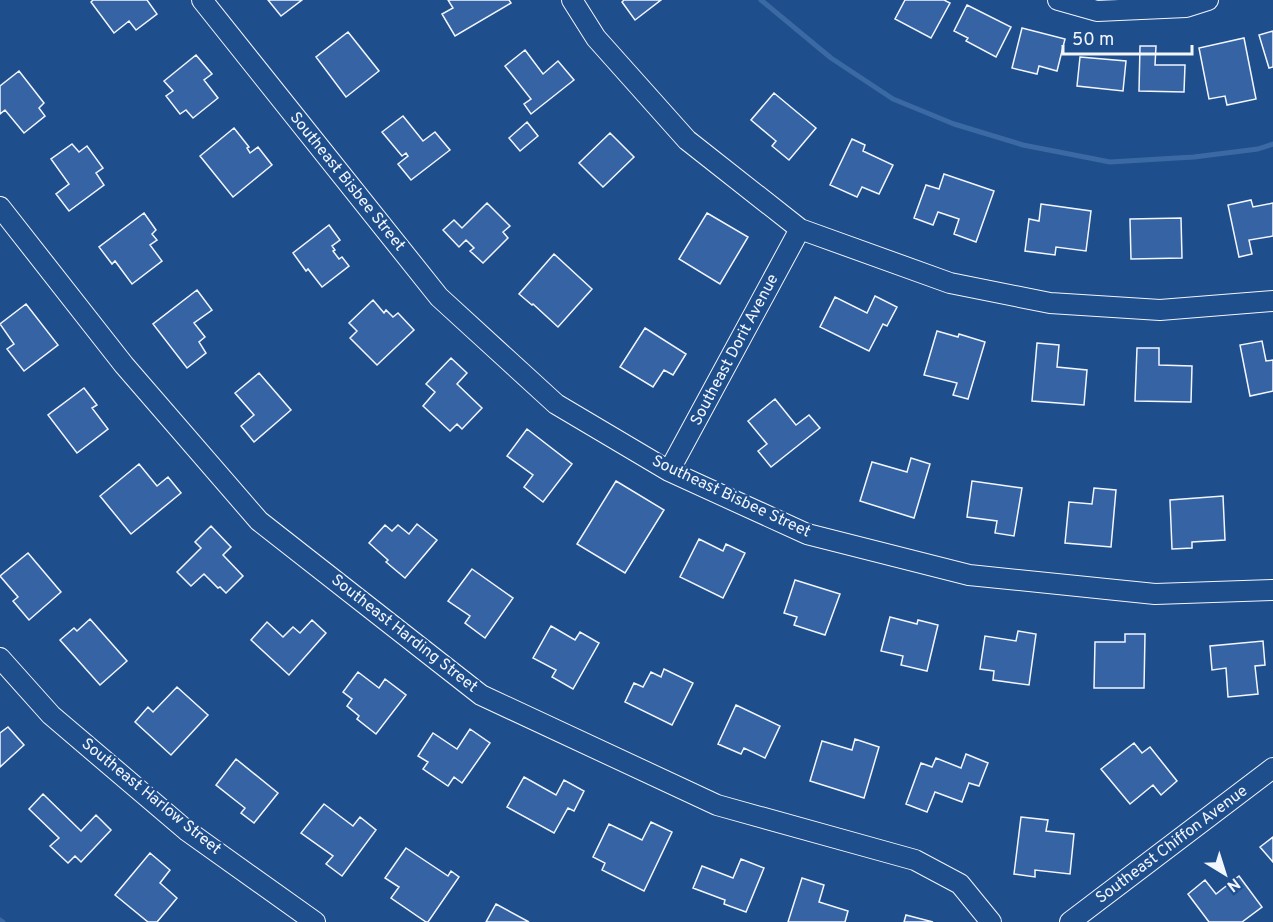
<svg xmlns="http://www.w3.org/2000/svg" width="1273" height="922" viewBox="0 0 1273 922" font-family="Overpass,sans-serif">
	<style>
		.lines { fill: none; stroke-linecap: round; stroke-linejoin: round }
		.stream { stroke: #3b69a3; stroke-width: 5 }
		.building { fill: #3563a3; stroke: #f2f6ff; stroke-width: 1.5 }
		.minor-casing { stroke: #f2f6ff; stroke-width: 22 }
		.minor { stroke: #1f4e8c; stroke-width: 20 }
		.labels { text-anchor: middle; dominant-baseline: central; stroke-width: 4.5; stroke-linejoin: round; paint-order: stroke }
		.street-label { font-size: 16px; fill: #f2f6ff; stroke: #1f4e8c }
	</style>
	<rect width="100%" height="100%" fill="#1f4e8c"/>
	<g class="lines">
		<path class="stream" d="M761 0 831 58 893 99 954 124 1023 145 1110 162 1194 157 1258 149 1273 144
			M0 920 3 922"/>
	</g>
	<path class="building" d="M93 0H147L157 14 136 30 129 21 114 33 91 2Z
		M268 0H302L281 16Z
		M448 0H509L511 3 455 36 442 14 453 8Z
		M624 0H661L635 20 622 2Z
		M905 0H944L950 3 931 38 895 19Z
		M967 5 1011 27 996 57 966 41 968 38 954 31Z
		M1022 28 1065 39 1057 71 1039 66 1037 74 1012 68Z
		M1273 31V67L1269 68 1259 35Z
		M348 32 379 71 346 97 316 57Z
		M1244 38 1256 99 1227 105 1225 96 1209 99 1199 48Z
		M1140 46H1156L1155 65H1185L1184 92 1139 91Z
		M525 50 543 74 558 61 574 80 531 114 524 104 531 99 505 66Z
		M196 55 212 74 204 80 218 98 193 118 186 110 180 114 166 96 173 91 164 81Z
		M1080 57 1126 61 1123 91 1077 86Z
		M19 71 44 103 39 108 45 116 24 133 5 110 0 114V86Z
		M774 93 816 128 789 160 772 146 776 141 751 120Z
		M403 116 423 141 435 132 450 150 411 180 398 164 408 156 406 153 402 156 382 132Z
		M527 122 538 136 520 151 509 138Z
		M234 128 249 147 247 148 250 153 258 147 272 165 233 197 200 156Z
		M610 133 634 157 603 187 579 163Z
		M852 139 865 145 863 151 893 165 879 194 862 187 857 197 830 185Z
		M72 144 79 152 87 146 103 168 96 173 104 185 69 211 56 194 69 184 51 159Z
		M944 174 994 191 976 242 954 234 959 219 938 212 933 225 914 218 926 185 939 189Z
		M1251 200 1253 207 1273 203V236L1249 240 1252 254 1239 257 1228 205Z
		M487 203 510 226 503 232 508 238 483 263 470 251 474 248 466 240 459 247 443 230 454 220 462 228Z
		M1041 204 1091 211 1086 251 1056 247 1055 255 1025 251 1029 219 1039 221Z
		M144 213 156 230 152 234 157 240 150 245 162 261 132 284 115 261 112 264 99 247Z
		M707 213 748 237 720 284 679 259Z
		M1181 218 1182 258 1131 259 1130 219Z
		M329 225 340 240 332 246 335 250 333 251 339 259 342 257 349 266 322 287 308 269 306 271 293 253Z
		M554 254 592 289 558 327 533 304 532 305 519 294Z
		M197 290 212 310 194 323 205 337 199 342 206 353 187 368 153 324Z
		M875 296 897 307 887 326 883 324 869 351 820 327 835 297 867 313Z
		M373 300 384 313 386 310 393 317 398 313 414 330 377 365 350 338 357 331 349 323Z
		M26 304 58 345 24 371 7 349 14 344 0 324Z
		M645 328 686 354 673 375 664 370 653 387 620 367Z
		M937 331 958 337 959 334 985 342 968 399 953 395 957 383 924 375Z
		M1262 341 1266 361 1273 360V391L1250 396 1240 345Z
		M1037 343 1059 345 1057 367 1087 370 1084 405 1032 401Z
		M1137 348H1159V365L1192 366 1191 402 1135 401Z
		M451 358 467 373 457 384 482 408 462 429 457 424 450 431 423 406 435 392 426 384Z
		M259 373 291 410 254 442 241 426 254 415 235 393Z
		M84 388 97 405 92 408 108 429 77 453 48 415Z
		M775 399 796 425 809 415 820 428 771 467 758 451 767 444 748 421Z
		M527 429 572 464 543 502 524 487 533 475 507 456Z
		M911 458 930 464 914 518 860 501 872 462 907 472Z
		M139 464 157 486 168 477 181 493 131 534 100 496Z
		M616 481 664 510 625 573 577 544Z
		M972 481 1022 488 1014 536 995 533 997 521 967 517Z
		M1094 488 1116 490 1111 547 1065 543 1069 502 1092 504Z
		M1223 496 1225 540 1192 542V548L1172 549 1170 500Z
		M417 524 437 540 405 578 386 562 388 560 369 543 385 525 392 531 398 525 409 534Z
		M211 526 231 547 223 555 243 576 226 593 220 587 218 588 204 574 191 586 177 572 201 548 195 542Z
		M699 539 723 551 726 544 745 553 723 598 680 577Z
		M28 553 61 592 29 620 13 601 18 597 0 576Z
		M472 569 513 598 485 638 465 623 470 616 448 601Z
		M795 580 840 594 825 635 794 625 797 617 784 613Z
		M890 617 917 624 918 620 938 625 927 671 901 665 903 656 881 651Z
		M90 619 127 661 100 685 60 640 74 628 77 631Z
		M312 620 326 633 289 675 251 640 267 622 283 637 293 627 300 633Z
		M551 626 575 640 580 632 599 643 573 689 552 677 556 670 533 658Z
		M1018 631 1036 634 1029 685 993 680 994 671 980 669 985 636 1016 641Z
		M1125 634H1145L1144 688H1094L1095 642H1125Z
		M1263 641 1265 665 1255 666 1258 694 1228 697 1226 668 1212 670 1210 646Z
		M664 669 693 683 672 725 625 702 634 683 643 687 651 672 661 677Z
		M358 672 379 688 385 679 406 695 376 734 357 719 359 716 347 706 352 699 343 692Z
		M177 687 208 715 171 755 135 722 148 707 153 712Z
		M736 705 780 726 765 758 744 748 741 754 718 744Z
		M8 727 24 745 0 767V733Z
		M470 729 490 743 462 783 454 777 448 786 423 769 428 762 418 756 433 733 457 749Z
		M855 739 879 747 864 798 810 781 822 741 852 750Z
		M1134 743 1142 753 1150 747 1177 781 1161 795 1153 785 1130 804 1101 769Z
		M966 754 988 763 979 786 969 783 962 802 935 792 927 812 906 804 921 763 932 767 936 758 961 768Z
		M236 759 278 793 254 823 241 813 245 808 216 785Z
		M524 777 556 795 564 780 584 791 574 811 568 808 554 833 507 807Z
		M43 794 81 831 96 815 111 830 81 862 75 856 68 863 50 846 59 838 29 809Z
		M324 804 353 826 360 817 376 830 342 876 326 864 333 856 301 833Z
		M1021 817 1048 820 1046 831 1074 834 1070 874 1035 870V877L1014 874Z
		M651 822 672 832 644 891 602 870 605 863 593 857 609 824 642 840Z
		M1273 837V862L1260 847Z
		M406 848 448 876 451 871 459 877 428 922H426L391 898 399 887 385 878Z
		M150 853 170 870 160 883 177 898 157 922H148L115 895Z
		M741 859 764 868 746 912 724 904 725 900 693 888 702 866 733 878Z
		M1239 876 1262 907 1242 922H1209L1188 894 1205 880 1216 894Z
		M802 878 824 885 819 902 848 911 845 922H788Z
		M496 904 529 922H486Z
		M906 915 933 922H904Z"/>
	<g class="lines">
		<g class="minor-casing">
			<path id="minor" d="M202 0 439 297 556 404 669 471 807 534 969 575 1155 594 1273 590
				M572 0 596 38 687 140 800 229 950 283 1050 303 1160 310 1273 301
				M1058 0 1097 11 1186 7 1208 0
				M0 207 124 365 259 521 481 695 717 805 915 860 960 884 991 922
				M669 471 800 229
				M0 658 51 715 186 830 315 922
				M1070 922 1273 768"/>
		</g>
		<use href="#minor" class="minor"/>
	</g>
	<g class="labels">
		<g class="street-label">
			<text transform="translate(347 182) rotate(51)">Southeast Bisbee Street</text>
			<text transform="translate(735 350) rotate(-62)">Southeast Dorit Avenue</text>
			<text transform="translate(731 497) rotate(25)">Southeast Bisbee Street</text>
			<text transform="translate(404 634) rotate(38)">Southeast Harding Street</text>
			<text transform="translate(151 797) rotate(39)">Southeast Harlow Street</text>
			<text transform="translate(1172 845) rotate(-37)">Southeast Chiffon Avenue</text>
		</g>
	</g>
	<g transform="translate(1225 874) rotate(142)" stroke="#1f4e8c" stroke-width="4.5" paint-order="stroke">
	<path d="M0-4.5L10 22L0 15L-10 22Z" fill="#f2f6ff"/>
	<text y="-9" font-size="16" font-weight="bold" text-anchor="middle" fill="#f2f6ff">N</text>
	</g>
	<path d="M1063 45v9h129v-9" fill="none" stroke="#f2f6ff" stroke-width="3"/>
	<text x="1072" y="45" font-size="18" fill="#f2f6ff" stroke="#1f4e8c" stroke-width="4.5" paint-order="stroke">50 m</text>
</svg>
